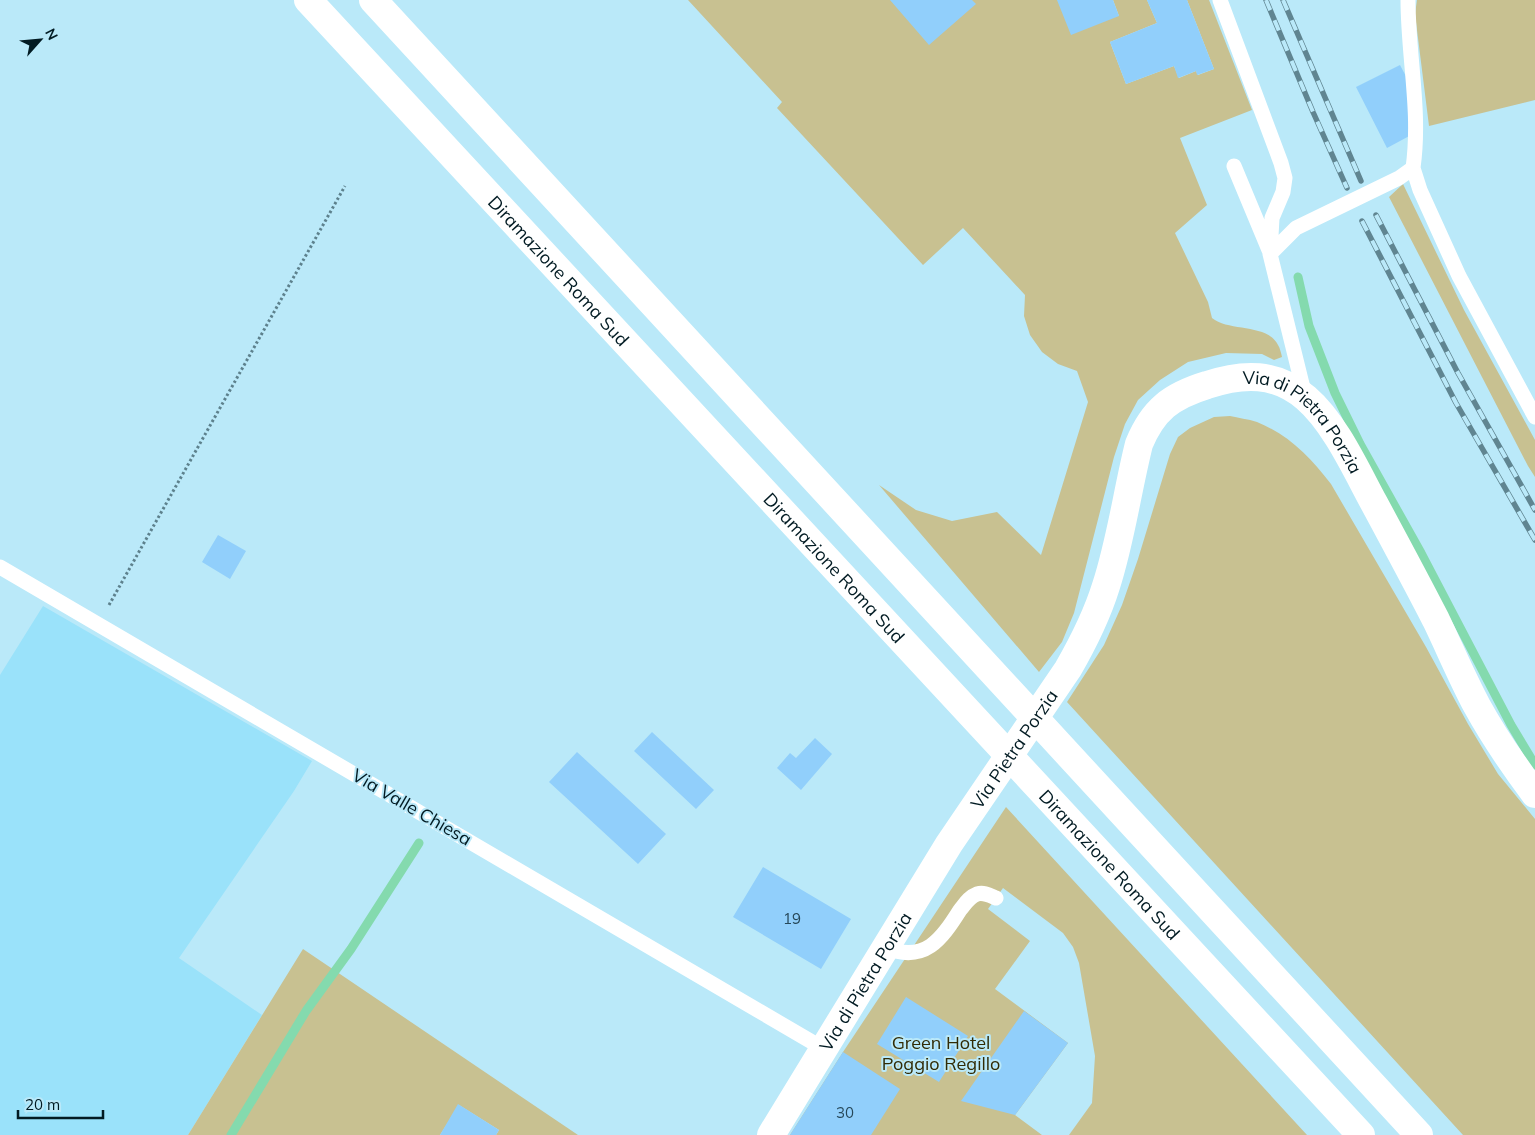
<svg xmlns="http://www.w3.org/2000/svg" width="1535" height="1135" viewBox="0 0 1535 1135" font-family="Mulish,sans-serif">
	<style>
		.built { fill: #9ae2fa }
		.green { fill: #c8c191 }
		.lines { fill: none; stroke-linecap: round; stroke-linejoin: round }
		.stream { stroke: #84daae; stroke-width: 9 }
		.building { fill: #91cffb }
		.path { stroke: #5d818d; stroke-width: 3; stroke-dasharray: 2.5 2.5; stroke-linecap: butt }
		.lane { stroke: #fff; stroke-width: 15 }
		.secondary { stroke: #fff; stroke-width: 28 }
		.highway { stroke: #fff; stroke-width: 28 }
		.rail-casing { stroke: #608591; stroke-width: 5.5 }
		.rail { stroke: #bae9f9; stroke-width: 4; stroke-dasharray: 11; stroke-linecap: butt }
		.labels { text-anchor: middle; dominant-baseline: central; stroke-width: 4; stroke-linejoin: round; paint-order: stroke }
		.number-label { font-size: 15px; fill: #264859 }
		.street-label { font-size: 18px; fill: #021b23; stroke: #bae9f9 }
		.park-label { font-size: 18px; fill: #312b05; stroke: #bae9f9 }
	</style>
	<rect width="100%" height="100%" fill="#bae9f9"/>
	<path class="built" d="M43 606 312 761 294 791 179 958 262 1015 188 1135H0V675Z"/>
	<path class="green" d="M688 0H1057L1119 16 1113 0H1147L1157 23 1110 42 1126 84 1174 66 1179 78 1196 71 1198 75 1214 69 1187 0H1209L1252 110 1180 138 1207 205 1175 233 1208 302 1212 318C1229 332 1267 323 1278 345 1280 348 1281 353 1282 357L1274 360 1262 354 1226 353 1188 362 1160 380 1138 400 1125 424 1114 457 1074 613 1062 642 1039 672 879 485 916 510 952 521 997 512 1041 555 1088 402 1077 371 1058 364 1042 352 1030 335 1024 316 1025 295 963 228 923 265 777 108 782 102Z
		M1417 0H1535V100L1429 126 1415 14Z
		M1403 184 1464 310 1535 440V477L1528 466 1389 197Z
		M1230 416C1238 418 1248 419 1257 422 1289 435 1310 457 1331 484L1426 647 1468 724 1498 774 1535 819V1135H1463L1067 702 1104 645 1122 605 1138 559 1170 454 1178 437 1190 428 1214 417Z
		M1006 807 1307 1135H1069L1092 1103 1095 1056 1079 963 1073 947 1063 933 1003 888 988 909 1030 941 995 989 1068 1043 1015 1115 1042 1135H790L843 1052Z
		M303 949 578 1135H496L499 1130 459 1105 440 1135H188Z"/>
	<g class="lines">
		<path class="stream" d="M1298 277 1309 326 1335 393 1360 444 1421 553 1511 725 1535 765
			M231 1135 306 1011 351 949 419 843"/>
	</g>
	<path class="building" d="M890 0H972L976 4 929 45Z
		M1057 0H1113L1119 16 1071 35Z
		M1147 0H1187L1214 69 1197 75 1196 71 1178 78 1174 66 1126 84 1110 42 1157 23Z
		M1400 65 1409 82 1413 134 1387 148 1356 87Z
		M218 535 246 551 230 579 202 562Z
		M652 732 714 790 696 809 634 751Z
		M815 738 832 754 801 790 777 768 790 753 796 758Z
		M577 752 666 834 638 864 549 782Z
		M763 867 851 919 821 969 733 917Z
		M906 997 968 1036 939 1082 877 1044Z
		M1024 1011 1068 1043 1015 1115 961 1101Z
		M843 1052 900 1089 871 1135H790Z
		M458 1104 499 1130 496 1135H440Z"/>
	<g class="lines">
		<path class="path" d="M109 605 345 186"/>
		<path class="lane" d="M1220 0 1281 163 1285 178 1283 192 1272 218 1270 254
			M1234 166 1269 250
			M1413 168 1420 190 1459 276 1535 417
			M1305 396 1270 254 1296 228 1399 178 1413 168C1421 112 1408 56 1408 0
			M0 567 824 1049
			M886 948C925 963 941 940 960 910 965 904 969 897 977 894 984 892 989 895 996 898"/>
		<path class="secondary" id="s1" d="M771 1135 949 844 1068 669C1083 643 1097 615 1106 586 1121 540 1127 492 1139 444 1153 410 1171 396 1207 385 1243 373 1276 372 1306 398 1335 423 1356 470 1374 503 1395 542 1416 581 1436 620 1450 649 1462 678 1477 706 1494 737 1514 766 1535 794"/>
		<g class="highway">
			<path id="s2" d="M308 0 1361 1135"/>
			<path d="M373 0 1419 1135"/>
		</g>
		<g class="rail-casing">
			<path id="rail" d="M1266 0 1313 112 1347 188
				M1283 0 1361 181
				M1376 215 1458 373 1535 510
				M1362 221 1456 403 1535 540"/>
		</g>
		<use href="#rail" class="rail"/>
	</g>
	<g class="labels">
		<g class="number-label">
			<text x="792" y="918">19</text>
			<text x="845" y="1112">30</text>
		</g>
		<g class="street-label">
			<text stroke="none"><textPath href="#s2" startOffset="369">Diramazione Roma Sud</textPath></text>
			<text stroke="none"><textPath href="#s1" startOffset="1000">Via di Pietra Porzia</textPath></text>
			<text stroke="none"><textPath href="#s2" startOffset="774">Diramazione Roma Sud</textPath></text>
			<text stroke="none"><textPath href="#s1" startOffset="456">Via Pietra Porzia</textPath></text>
			<text transform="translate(412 807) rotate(30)">Via Valle Chiesa</text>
			<text stroke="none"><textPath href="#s2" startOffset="1179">Diramazione Roma Sud</textPath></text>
			<text stroke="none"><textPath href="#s1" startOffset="180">Via di Pietra Porzia</textPath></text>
		</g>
		<g class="park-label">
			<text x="941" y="1042">Green Hotel<tspan x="941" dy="21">Poggio Regillo</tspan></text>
		</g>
	</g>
	<g transform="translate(40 40) rotate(63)" stroke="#bae9f9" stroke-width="4" paint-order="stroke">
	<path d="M0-4L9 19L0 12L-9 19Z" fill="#021b23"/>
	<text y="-8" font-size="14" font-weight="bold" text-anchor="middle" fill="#021b23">N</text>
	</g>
	<path d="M18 1110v8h85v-8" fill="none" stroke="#021b23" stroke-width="2.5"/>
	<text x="25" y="1110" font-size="15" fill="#021b23" stroke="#bae9f9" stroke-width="4" paint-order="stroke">20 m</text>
</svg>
